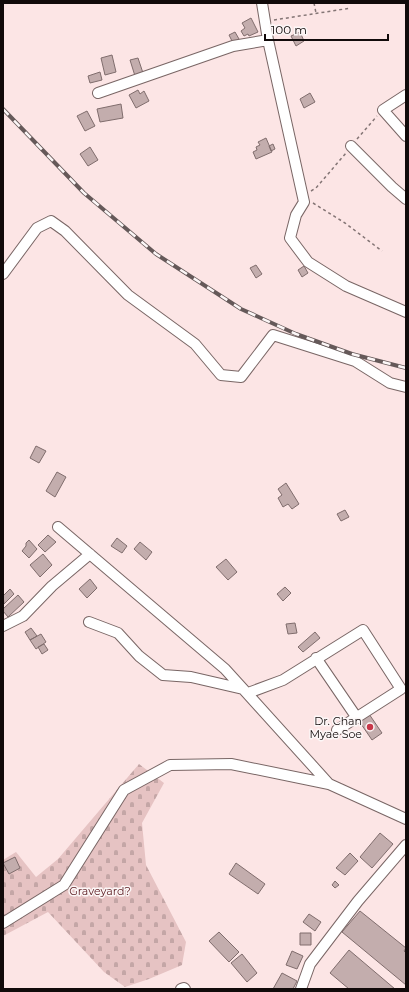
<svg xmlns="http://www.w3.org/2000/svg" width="409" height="992" viewBox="0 0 409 992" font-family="Montserrat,sans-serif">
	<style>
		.cemetery { fill: url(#cemetery-stones) }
		.building { fill: #c3adad; stroke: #806d6d }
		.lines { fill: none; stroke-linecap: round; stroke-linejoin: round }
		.street-casing { stroke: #796665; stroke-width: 12 }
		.path { stroke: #837474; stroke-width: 1.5; stroke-dasharray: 3 3; stroke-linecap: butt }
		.street { stroke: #fff; stroke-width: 10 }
		.rail-casing { stroke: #655959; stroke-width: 4 }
		.rail { stroke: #fcf7f7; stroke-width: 2.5; stroke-dasharray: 8; stroke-linecap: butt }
		.poi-dot { fill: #c8384a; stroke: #fcf7f7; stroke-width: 1.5 }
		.labels { text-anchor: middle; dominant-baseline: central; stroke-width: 3; stroke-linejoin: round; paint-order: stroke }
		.poi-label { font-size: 11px; fill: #110a0a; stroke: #fcf7f7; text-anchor: end }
		.park-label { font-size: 11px; fill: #602126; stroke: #fcf7f7 }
	</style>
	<defs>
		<pattern id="cemetery-stones" width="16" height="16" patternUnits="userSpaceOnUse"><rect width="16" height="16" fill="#e6c3c3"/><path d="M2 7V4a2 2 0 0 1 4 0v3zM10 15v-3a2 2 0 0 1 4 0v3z" fill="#c4a6a6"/></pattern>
	</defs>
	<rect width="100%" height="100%" fill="#fce5e5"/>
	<path class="cemetery" d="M139 764 164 783 142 823 146 865 186 942 182 965 149 979 125 987 104 972 48 912 3 936V860L16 852 36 877 58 859Z"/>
	<path class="building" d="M251 18 258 32 249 36 248 34 244 36 241 31 245 28 242 23Z
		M235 32 239 39 233 43 229 35Z
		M300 32 304 41 296 46 291 36Z
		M112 55 116 72 105 75 101 58Z
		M138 58 143 73 135 76 130 60Z
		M100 72 102 80 90 83 88 76Z
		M138 90 140 94 144 91 149 101 136 108 129 95Z
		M310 93 315 102 304 108 300 99Z
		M121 104 123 118 100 122 97 109Z
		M87 111 95 126 85 131 77 116Z
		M266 138 272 152 256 159 253 152 257 150 256 147 260 145 258 142Z
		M273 144 275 149 271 151 269 146Z
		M90 147 98 160 88 166 80 154Z
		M256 265 262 274 256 278 250 268Z
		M304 266 308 273 302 277 298 270Z
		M36 446 46 451 39 463 30 458Z
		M57 472 66 477 55 497 46 491Z
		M286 483 299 504 292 509 288 504 283 507 278 498 282 495 278 489Z
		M345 510 349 517 341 521 337 514Z
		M48 535 56 542 45 552 38 545Z
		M117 538 127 546 122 553 111 546Z
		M29 540 37 549 29 558 22 551 26 546V543Z
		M140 542 152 552 146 560 134 549Z
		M43 554 52 565 40 577 30 565Z
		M226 559 237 572 228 580 216 567Z
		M90 579 97 588 87 598 79 589Z
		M285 587 291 593 283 601 277 594Z
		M10 589 14 594 4 604 3 596Z
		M18 595 24 602 8 617 3 611V609Z
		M295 623 297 633 288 634 286 624Z
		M31 628 37 636 30 640 25 632Z
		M315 632 320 638 303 652 298 647Z
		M41 634 46 642 36 649 30 640Z
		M44 644 48 650 42 654 38 647Z
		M369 714 382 733 372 740 359 721Z
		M380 833 393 844 372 868 360 857Z
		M350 853 358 861 345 875 336 868Z
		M15 857 20 868 9 874 3 863Z
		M236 863 265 884 258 894 229 874Z
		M335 881 339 885 335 888 332 885Z
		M360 911 406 948 404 951 406 953V985L342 932Z
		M309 914 321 922 315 931 303 922Z
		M219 932 239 952 229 962 209 941Z
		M300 933H311V945H300Z
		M349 950 395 989H349L330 973Z
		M292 951 303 956 297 969 286 965Z
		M242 954 257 973 247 982 231 963Z
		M282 973 297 981 293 989H273Z"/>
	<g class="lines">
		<g class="street-casing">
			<path id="street" d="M268 40 304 202 296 215 290 238 308 262 346 286 406 312
				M98 93 233 46 268 40 262 3
				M406 95 383 110 406 136
				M351 146 392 187 406 199
				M3 274 37 228 51 221 65 231 128 295 195 344 221 375 241 377 273 335 355 361 390 383 406 387
				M58 527 225 669 329 784 406 819
				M89 622 118 633 139 656 163 675 191 677 243 689
				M3 626 23 616 52 586 90 554
				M316 658 357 718
				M248 693 283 680 363 630 401 689 337 730
				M3 923 64 885 124 790 170 765 231 764 329 784
				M181 989 184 988 185 989
				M301 989 310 964 358 901 406 845"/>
		</g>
		<path class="path" d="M314 3 316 13
			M274 20 351 8
			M357 139 377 116
			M311 191 316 188 346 153
			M313 203 345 223 382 251"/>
		<use href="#street" class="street"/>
		<g class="rail-casing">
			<path id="rail" d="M3 109 84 193 156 254 241 309 296 334 352 354 406 368"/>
		</g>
		<use href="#rail" class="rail"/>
	</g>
	<circle class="poi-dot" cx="370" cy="727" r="4"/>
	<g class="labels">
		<g class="poi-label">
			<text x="362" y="721">Dr. Chan<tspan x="362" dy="13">Myae Soe</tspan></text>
		</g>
		<g class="park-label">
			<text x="100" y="891">Graveyard?</text>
		</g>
	</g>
	<rect width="409" height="992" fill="none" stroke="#110a0a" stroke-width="8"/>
	<path d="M265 34v6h123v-6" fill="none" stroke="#110a0a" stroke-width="2"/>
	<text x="271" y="34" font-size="12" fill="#110a0a" stroke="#fcf7f7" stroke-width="3" paint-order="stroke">100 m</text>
</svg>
